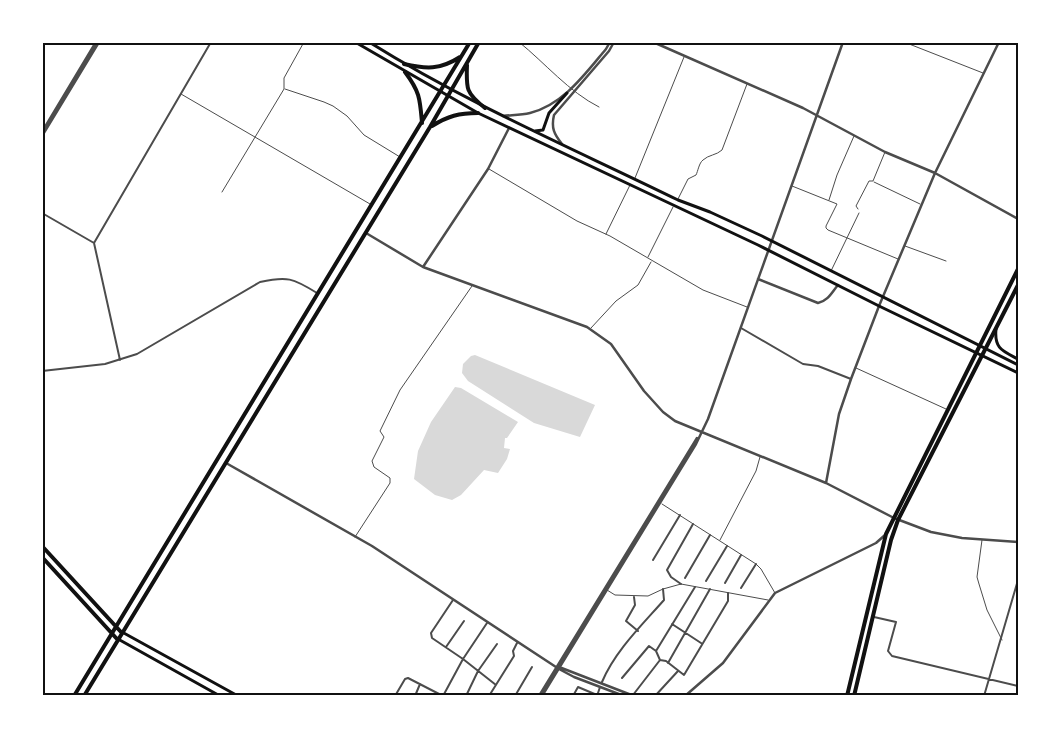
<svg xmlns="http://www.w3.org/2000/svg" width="1061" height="738" viewBox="0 0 1061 738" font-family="'Golos Text',sans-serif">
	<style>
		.water { fill: #d9d9d9 }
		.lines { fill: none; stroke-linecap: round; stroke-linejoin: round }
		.service { stroke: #4c4c4c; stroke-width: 1 }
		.minor { stroke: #4c4c4c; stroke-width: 2 }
		.tertiary { stroke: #4c4c4c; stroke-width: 2.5 }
		.secondary { stroke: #111; stroke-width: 3 }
		.primary { stroke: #111; stroke-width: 3 }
		.trunk { stroke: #111; stroke-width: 4 }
		.neatline { fill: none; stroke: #111; stroke-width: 2 }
	</style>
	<rect width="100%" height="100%" fill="#fff"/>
	<path class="water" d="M475 355 595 405 580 437 534 423 468 381 462 373 463 364 471 356Z
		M455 387 461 388 518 422 507 438H505L504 448 510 449 507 459 498 473 484 470 461 495 452 500 435 495 414 479 418 451 431 422Z"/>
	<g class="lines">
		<path class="service" d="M519 42C545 63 569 92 599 107
			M904 42 983 73
			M285 89 324 102 333 106 347 116 364 135 400 157
			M181 94 370 204
			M489 169 577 221 610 236 703 290 747 307
			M635 178 684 57
			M874 182 920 204
			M792 186 837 204 826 226V228L828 230 898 259
			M222 192 284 89V78L304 42
			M678 199 688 179 696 175C698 171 699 163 703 160 708 155 717 155 722 150L747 84
			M829 200 837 175 854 136
			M858 209 856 206 869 181H873L885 152
			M606 234 630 185
			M905 246 946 261
			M648 257 673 207
			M831 271 859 213
			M591 328 616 301 638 285 651 262
			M856 368 946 409
			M662 504 756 564 761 569 775 593
			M355 537 390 483V478L374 467 372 461 384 437 380 431 400 390 472 286
			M720 540 756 471 760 457
			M982 540 977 577 979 584 987 610 1002 640
			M607 590 615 595 648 596 663 589 681 584 768 600"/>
		<path class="minor" d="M42 213 94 243 120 360
			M94 243 211 42
			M741 328 803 364 818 366 851 379
			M42 371 105 364 137 354 260 282C287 276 293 278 317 293
			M653 560 680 515
			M685 578 710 535
			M706 581 727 546
			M725 583 741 555
			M681 584 671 577 667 570 693 524
			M741 588 756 564
			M634 597 635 605 626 621 638 631
			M453 600 431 633 432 638 463 659 496 685
			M874 617 896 622 888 651 892 656 1018 686
			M672 624 701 643
			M446 647 464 621
			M656 651 695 587
			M668 663 710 589
			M622 678 649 646 656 651 660 660 666 661 684 675 728 601V593
			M602 682C615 651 642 625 664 600L663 589
			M633 695 660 660
			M395 696 405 679 408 678 443 696
			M415 696 420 684
			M443 696 463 659 487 623
			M466 696 478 671 497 644
			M489 696 514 656 513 651 517 643
			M515 696 532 667
			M573 696 578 687 597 695
			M597 696 600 687
			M655 696 678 671
			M984 696 1018 580"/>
		<path class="tertiary" d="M653 42 803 108 885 152 935 173 1018 219
			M503 116C512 115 521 115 530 113 563 105 585 74 606 49L610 42
			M42 132 96 42
			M42 136 99 42
			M562 144C554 134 551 128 554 115L609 51 614 42
			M366 233 423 267 587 327 611 344 644 391 663 412 675 421 826 483 894 518 931 532 962 538 1018 542
			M423 267 488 169 509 128
			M758 279 818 303C828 301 832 292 838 285
			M226 463 372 546 559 669 574 677 624 696
			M826 483 839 414 851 379 879 306 935 173 999 42
			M559 667 634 696
			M539 696 697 438
			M542 696 696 444 708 419 843 42
			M685 696 723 663 775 593 876 543 885 535"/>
		<path class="secondary" d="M996 329C994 349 1003 351 1018 359"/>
		<path class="primary" d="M355 42 478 113 758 245 879 306 1018 373
			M369 42C468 104 574 149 678 200L710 212 762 236 1018 365
			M535 131 543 130 549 113 567 93
			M122 632 238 696
			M118 639 220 696"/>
		<path class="trunk" d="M404 64C426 69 440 70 460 57
			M467 65C466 89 466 93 485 108
			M405 72C420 92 420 99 422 123
			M432 126C448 116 459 113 478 113
			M42 546 121 632
			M42 557 117 639
			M74 696 470 42
			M84 696 430 127 479 42
			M847 696 886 534 1018 269
			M854 696 891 540 898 520 1018 285"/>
	</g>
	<rect width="1061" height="738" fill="none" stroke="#ffffff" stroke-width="88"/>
	<rect x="44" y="44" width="973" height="650" class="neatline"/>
</svg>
